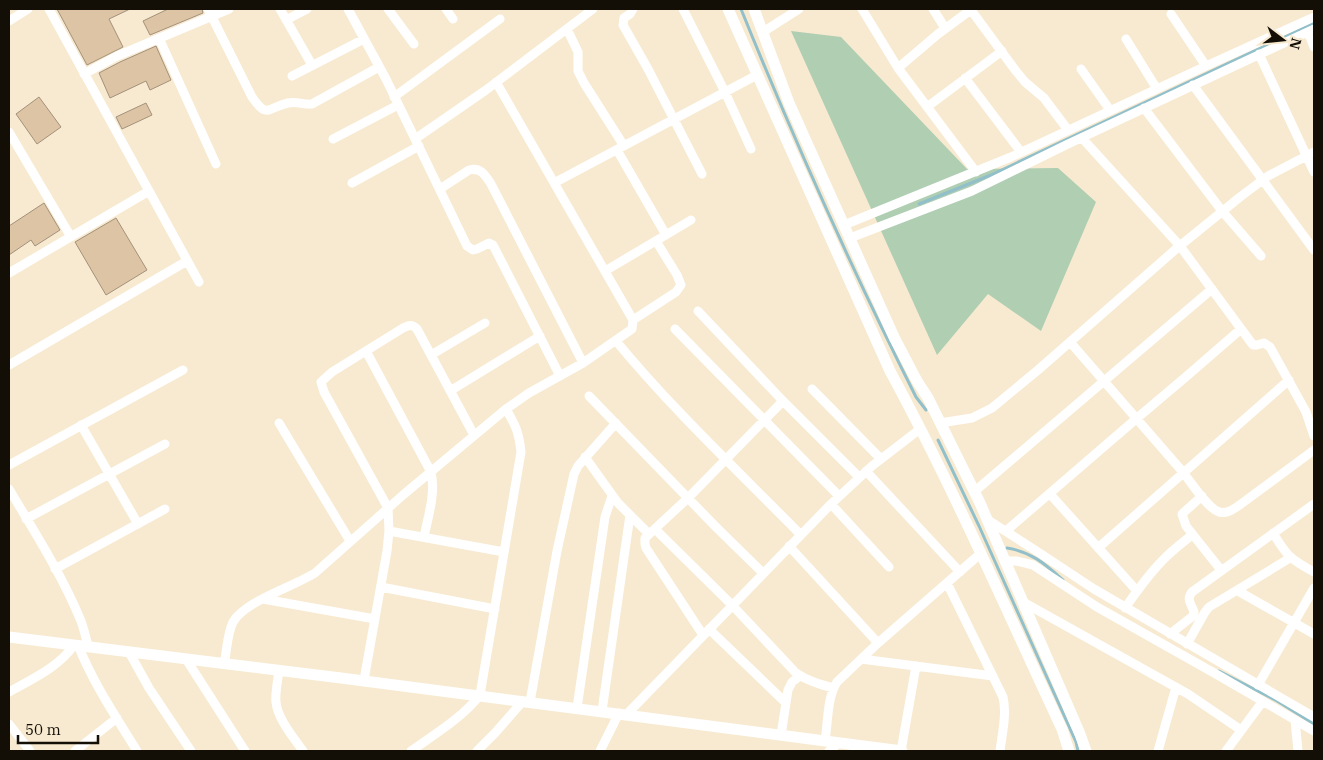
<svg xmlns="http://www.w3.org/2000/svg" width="1323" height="760" viewBox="0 0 1323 760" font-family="'IBM Plex Serif',serif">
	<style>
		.green { fill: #afceb2 }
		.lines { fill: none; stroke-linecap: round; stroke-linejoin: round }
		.stream { stroke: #91bfca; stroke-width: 3 }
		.building { fill: #ddc4a4; stroke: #a3917b }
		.minor { stroke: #fff; stroke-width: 9 }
		.tertiary { stroke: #fff; stroke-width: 11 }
	</style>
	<rect width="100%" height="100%" fill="#f8ead0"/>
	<path class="green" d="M791 31 841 37 967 169 1058 168 1096 202 1041 331 988 294 937 355Z"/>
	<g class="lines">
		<path class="stream" d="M741 9C794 140 852 270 916 397L926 410
			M919 204 991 175 1314 23
			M938 440 979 526 1076 742 1078 751
			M1007 548C1032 552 1045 564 1063 580
			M1219 671 1277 701 1314 724"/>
	</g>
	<path class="building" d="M57 9H130L109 19 123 47 87 65Z
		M168 9H202L203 13 150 35 143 21Z
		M156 46 171 80 150 90 146 81 110 98 99 73 120 62Z
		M39 97 61 127 37 144 16 114Z
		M146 103 152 115 122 129 116 117Z
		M44 203 60 230 35 246 31 240 9 255V226Z
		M116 218 147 270 106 295 75 242Z"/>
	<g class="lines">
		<path class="minor" d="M49 9 199 282
			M208 9 252 97C268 120 268 107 288 103 297 101 304 105 312 104L379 67
			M280 9 312 65
			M348 9 386 79 467 246 473 250 477 249 489 243 493 245 560 376
			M388 9 414 44
			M446 9 453 19
			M633 9 630 14 624 18 623 25 648 69 702 174
			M683 9 725 92 751 149
			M862 9 898 68 976 172
			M933 9 945 28
			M971 10 1016 71 1025 82 1044 98 1068 130
			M1171 14 1206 66
			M286 20 307 9
			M9 21 28 9
			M567 29 578 52V71L584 83 624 146
			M763 32 799 9
			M1308 32 1314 47
			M159 38 216 164
			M1126 39 1157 89
			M1259 54 1314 172
			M898 68 938 34 972 9
			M1081 69 1110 110
			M84 74 117 56 229 9
			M292 76 364 39
			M965 78 1021 152
			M1193 85 1314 250
			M394 97 500 19
			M927 107 1002 51
			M1144 108 1222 211 1261 256
			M9 132 71 237
			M1082 138 1180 246 1253 345H1257L1264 343 1270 347 1306 412 1314 436
			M333 139 398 105
			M415 139 486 90 593 9
			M617 150 666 235
			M352 183 419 146
			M554 183 757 75
			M440 189 469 170C481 167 485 175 491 184L583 363
			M844 225 1011 157 1206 66 1314 17
			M850 238 972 191 1068 144 1314 29
			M605 271 691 220
			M9 273 149 191
			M698 311 783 401 859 477
			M633 320 676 292 681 285 677 275 656 241
			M675 329 839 496
			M616 341C673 410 738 471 801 535
			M1070 342C1107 385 1145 428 1182 471 1191 482 1206 506 1217 511 1226 516 1235 508 1241 504L1314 450
			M366 351 431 472C436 493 428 517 424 537
			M431 355 485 323
			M9 365 187 261
			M812 389 881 459
			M450 391 540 336
			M589 396 716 527 763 573
			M279 423 350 541
			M940 423 972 418 992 408 1038 370 1176 249 1240 197 1268 176 1314 152
			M81 425 138 524
			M585 457 618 503 649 534
			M9 465 183 370
			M866 471 960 572
			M9 489C34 531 62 575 81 621 84 629 86 638 88 646
			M975 491 1212 289
			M1050 494 1137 591
			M1202 496 1182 514 1186 526 1221 570
			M831 504 889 567
			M26 519 165 444
			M988 520 1038 552 1094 589 1314 717
			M655 529 732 605 796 673C808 681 819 684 833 688
			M389 531 504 552
			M1006 531 1136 419 1188 375 1241 329
			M1273 533C1287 556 1290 559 1314 572
			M789 546 878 643
			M1098 548 1289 380
			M1005 561H1016L1033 565 1097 607 1216 674 1314 731
			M55 569 165 509
			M947 583 1003 697C1007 714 1002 734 1000 751
			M381 587 495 609
			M1238 591 1314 634
			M263 599 375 619
			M1023 602 1188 694 1241 730
			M1125 608C1137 591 1148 575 1162 561 1171 551 1182 543 1192 535
			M709 629 785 702
			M1170 634 1193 616 1194 612C1191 603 1186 600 1192 592L1314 504
			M703 635 646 548 645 544V538L688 498 783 401
			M1187 644 1205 612 1209 607 1290 558
			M78 645C93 683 116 717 137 751
			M129 652 149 688 191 751
			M186 659 245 751
			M861 659 993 676
			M224 664C227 651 227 634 233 622 245 601 293 587 315 573L403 495 506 409 529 393 583 363 632 329 633 320 496 82
			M279 670C278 680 275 692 276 702 277 718 294 738 303 751
			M364 680 387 551 389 531 388 508 324 392 321 382 332 372 403 328C409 325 412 324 417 329L474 435
			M1258 685 1314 588
			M9 692C32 679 59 667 74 645
			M530 702 557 551 574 474 578 466 616 423
			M577 708 605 517 612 496
			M602 711 630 515
			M627 714 831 504 872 466 920 429
			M1295 720 1298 751
			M9 724 30 751
			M781 735 788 690 792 682 800 676
			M825 741C828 723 827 697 837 682L878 643 980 554
			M75 751 117 718
			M411 751C435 734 462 718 480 695L521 452C519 433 516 426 506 409
			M477 751 495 733 523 701
			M600 751 619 713
			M829 751 839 743
			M901 751 916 666
			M1158 751 1176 687
			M1226 751 1263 701"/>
		<path class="tertiary" d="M728 9 890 371C953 487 1006 609 1062 729L1069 751
			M754 9 789 103 894 337 917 381 928 398 980 503 1080 734 1086 751
			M9 637C307 673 604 711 902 751"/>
	</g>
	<rect width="1323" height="760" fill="none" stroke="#130f06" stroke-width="20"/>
	<g transform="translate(1283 40) rotate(106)" stroke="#f8ead0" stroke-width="4" paint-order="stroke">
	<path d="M0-4L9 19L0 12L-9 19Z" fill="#130f06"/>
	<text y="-8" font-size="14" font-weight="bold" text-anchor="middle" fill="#130f06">N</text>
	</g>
	<path d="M18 735v8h80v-8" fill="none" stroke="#130f06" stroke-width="2.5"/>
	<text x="25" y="735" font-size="15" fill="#130f06" stroke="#f8ead0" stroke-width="4" paint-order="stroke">50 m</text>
</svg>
